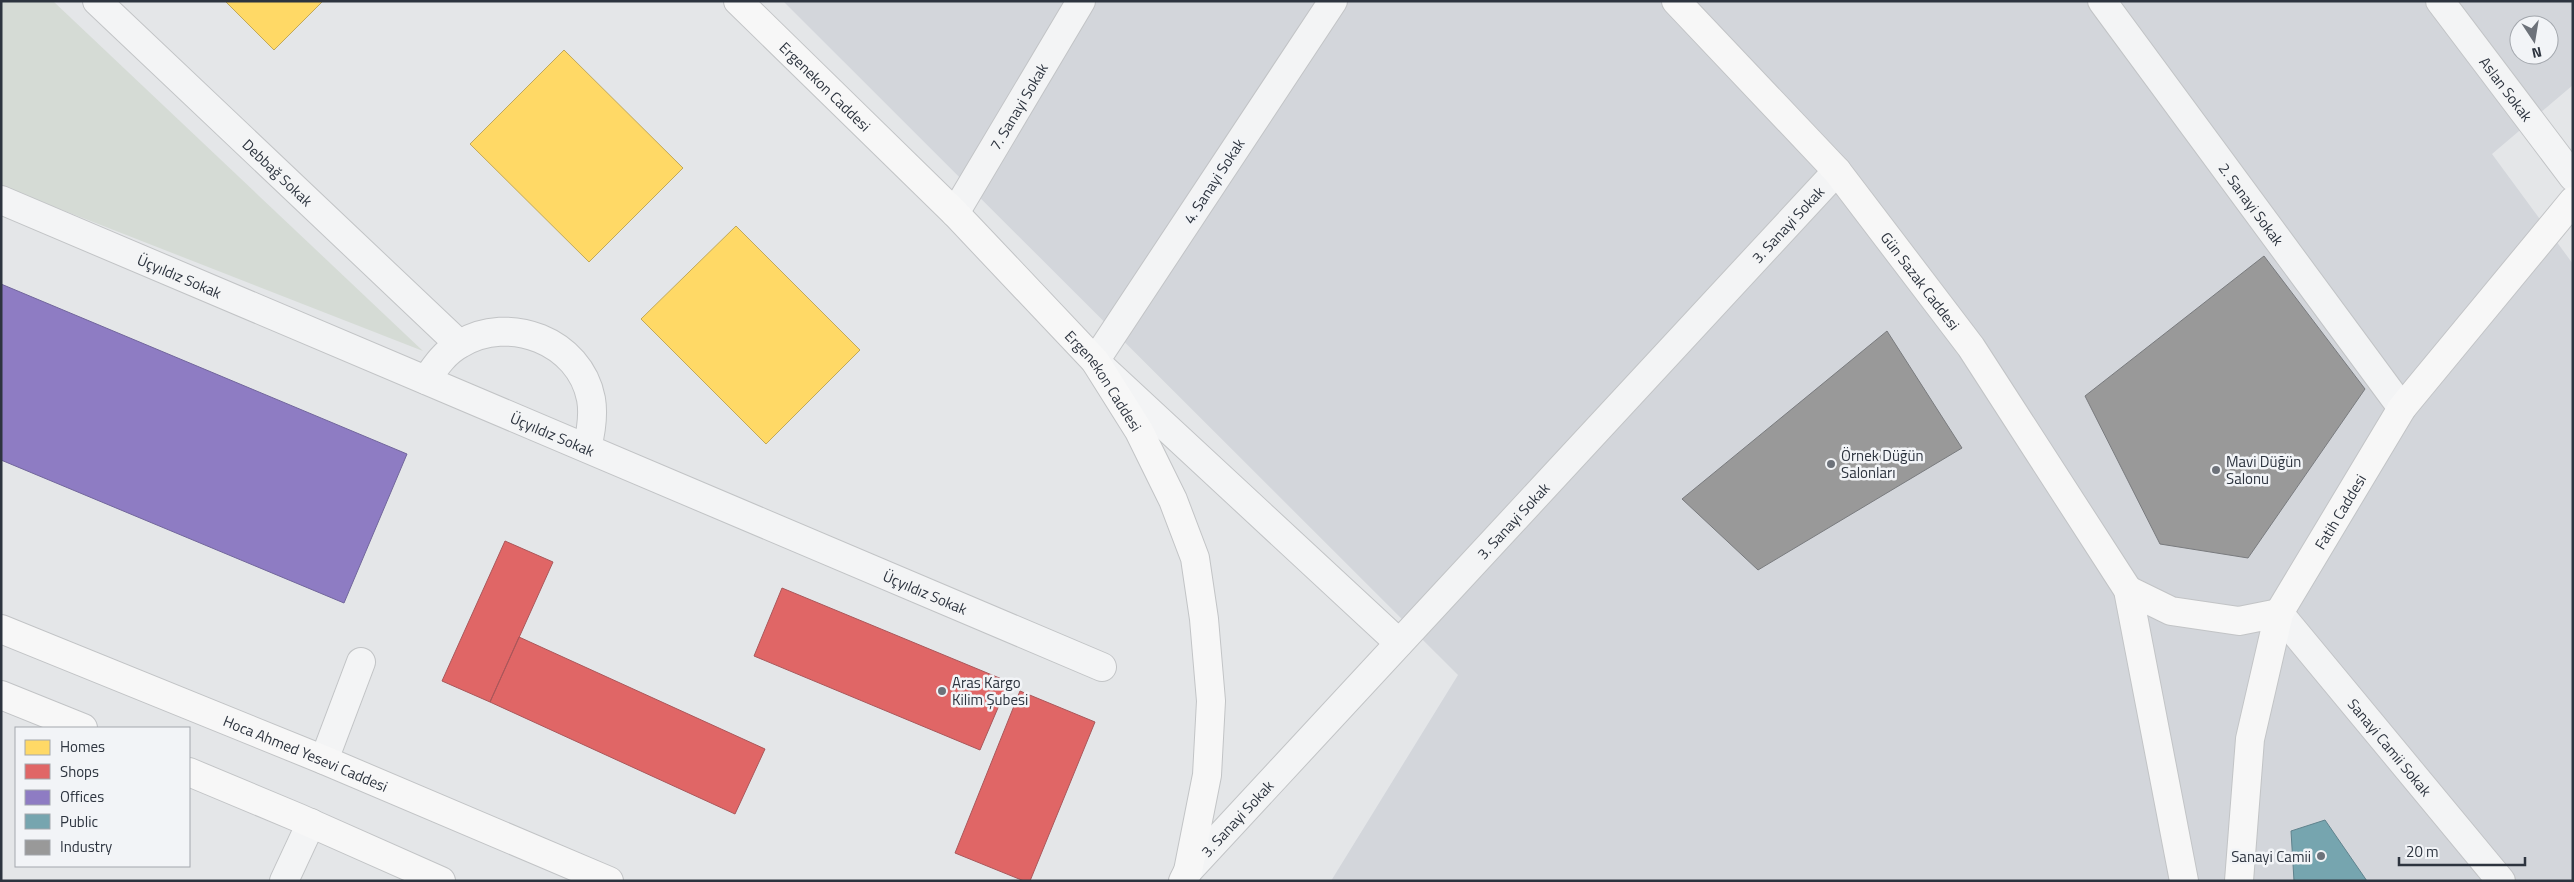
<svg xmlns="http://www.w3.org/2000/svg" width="2574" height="882" viewBox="0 0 2574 882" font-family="'Titillium Web',sans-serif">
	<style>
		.built { fill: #d3d6db; fill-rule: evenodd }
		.green { fill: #d5dbd5 }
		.homes { fill: #ffd966; stroke: #c0a85a }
		.shops { fill: #e06666; stroke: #aa575a }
		.offices { fill: #8e7cc3; stroke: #71669b }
		.public { fill: #76a5af; stroke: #60838d }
		.industry { fill: #999; stroke: #797b7e }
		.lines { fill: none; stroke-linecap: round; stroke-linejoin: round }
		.street-casing { stroke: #c2c4c6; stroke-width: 30 }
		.secondary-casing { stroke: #c2c4c6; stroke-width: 30 }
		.street { stroke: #f3f4f5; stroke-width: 28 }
		.secondary { stroke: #f7f7f7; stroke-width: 28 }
		.poi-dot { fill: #6d727a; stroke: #f2f4f7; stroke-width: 2 }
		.labels { text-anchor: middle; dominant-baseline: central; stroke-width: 5; stroke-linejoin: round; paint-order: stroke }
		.street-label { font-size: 15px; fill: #2d343f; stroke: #f2f4f7 }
		.poi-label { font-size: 15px; fill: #2d343f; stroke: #f2f4f7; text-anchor: start }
	</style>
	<rect width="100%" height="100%" fill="#e4e6e8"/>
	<path class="built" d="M783 1H2573V85L2492 154 2573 264V881H1331L1458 675ZM2519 25H2549V55H2519Z"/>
	<path class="green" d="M1 1H53L423 351 1 186Z"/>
	<path class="homes" d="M225 1H323L274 50Z
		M564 50 683 168 589 262 470 144Z
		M736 226 860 350 766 444 641 319Z"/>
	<path class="shops" d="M505 541 553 562 490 702 442 681Z
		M782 588 1009 682 980 750 754 656Z
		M519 637 765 749 735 814 490 702Z
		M1020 691 1095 722 1030 881H1024L955 853Z"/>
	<path class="offices" d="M1 284 407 454 344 603 1 460Z"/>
	<path class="public" d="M2325 820 2367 881H2294L2291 831Z"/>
	<path class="industry" d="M2264 256 2365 389 2248 558 2160 544 2085 396Z
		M1887 331 1962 448 1758 570 1682 499Z"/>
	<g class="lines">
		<g class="street-casing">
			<g id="street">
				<path id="s1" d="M97 1 459 344"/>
				<path d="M1333 1 1095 361 1399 643"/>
				<path id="s2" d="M2102 1 2402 408"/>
				<path id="s3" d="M2440 1 2573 177"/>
				<path id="s4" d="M1 200 1102 667"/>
				<path id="s5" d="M955 213 1081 1"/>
				<path d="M426 380C435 367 445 352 460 344 509 314 580 341 591 399 594 416 591 432 587 448"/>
				<path id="s6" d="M2279 613 2501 881"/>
				<path d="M324 760 361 662"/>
				<path id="s7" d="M1188 871 1837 171"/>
				<path d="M284 881 311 823"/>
			</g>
		</g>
		<g class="secondary-casing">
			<g id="secondary">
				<path id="s8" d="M738 1 955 213 1095 361 1139 431 1173 500 1195 558 1204 619 1211 701 1207 775 1188 871 1183 881"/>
				<path id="s9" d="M1676 1 1837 171 1971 347 2128 590 2184 881"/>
				<path d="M2128 590 2171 611 2239 621 2279 613"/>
				<path id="s10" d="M1 629 324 760 609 881"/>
				<path d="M1 695 83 728"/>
				<path d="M189 772 299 818 441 881"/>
				<path id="s11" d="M2239 881 2250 739 2279 613 2402 408 2573 201"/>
			</g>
		</g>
		<use href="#street" class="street"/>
		<use href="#secondary" class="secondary"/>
	</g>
	<g class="poi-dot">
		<circle cx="1831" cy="464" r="5"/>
		<circle cx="2216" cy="470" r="5"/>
		<circle cx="942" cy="691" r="5"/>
		<circle cx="2321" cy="856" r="5"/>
	</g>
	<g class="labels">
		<g class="street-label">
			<text stroke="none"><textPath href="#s8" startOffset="122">Ergenekon Caddesi</textPath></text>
			<text stroke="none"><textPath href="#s3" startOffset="110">Aslan Sokak</textPath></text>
			<text stroke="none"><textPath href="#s5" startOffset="124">7. Sanayi Sokak</textPath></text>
			<text stroke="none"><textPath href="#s1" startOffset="249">Debbağ Sokak</textPath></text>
			<text transform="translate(1214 181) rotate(-57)">4. Sanayi Sokak</text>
			<text stroke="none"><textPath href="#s2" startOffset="252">2. Sanayi Sokak</textPath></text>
			<text stroke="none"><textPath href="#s7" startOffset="882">3. Sanayi Sokak</textPath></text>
			<text stroke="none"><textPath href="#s4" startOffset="194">Üçyıldız Sokak</textPath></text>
			<text stroke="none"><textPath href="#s9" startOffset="372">Gün Sazak Caddesi</textPath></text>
			<text stroke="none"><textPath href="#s8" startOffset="528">Ergenekon Caddesi</textPath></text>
			<text stroke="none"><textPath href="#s4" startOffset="599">Üçyıldız Sokak</textPath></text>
			<text stroke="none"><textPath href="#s11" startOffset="390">Fatih Caddesi</textPath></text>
			<text stroke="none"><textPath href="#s7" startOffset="478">3. Sanayi Sokak</textPath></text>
			<text stroke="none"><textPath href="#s4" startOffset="1004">Üçyıldız Sokak</textPath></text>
			<text stroke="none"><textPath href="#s6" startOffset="174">Sanayi Camii Sokak</textPath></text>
			<text stroke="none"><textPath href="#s10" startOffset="329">Hoca Ahmed Yesevi Caddesi</textPath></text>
			<text stroke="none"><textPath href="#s7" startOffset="72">3. Sanayi Sokak</textPath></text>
		</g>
		<g class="poi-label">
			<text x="1841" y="455">Örnek Düğün<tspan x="1841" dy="17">Salonları</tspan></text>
			<text x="2226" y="461">Mavi Düğün<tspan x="2226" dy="17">Salonu</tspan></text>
			<text x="952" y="682">Aras Kargo<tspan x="952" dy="17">Kilim Şubesi</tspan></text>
			<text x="2311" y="856" text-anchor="end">Sanayi Camii</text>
		</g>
	</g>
	<rect width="2574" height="882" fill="none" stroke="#2d343f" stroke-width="5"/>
	<rect x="15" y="727" width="175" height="140" fill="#f2f4f7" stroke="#a3a7ad"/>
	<rect x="25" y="740" width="25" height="15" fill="#ffd966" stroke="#a3a7ad"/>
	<text x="60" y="752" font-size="15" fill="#2d343f">Homes</text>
	<rect x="25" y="764" width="25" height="15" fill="#e06666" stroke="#a3a7ad"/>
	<text x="60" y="777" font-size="15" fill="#2d343f">Shops</text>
	<rect x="25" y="790" width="25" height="15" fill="#8e7cc3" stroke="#a3a7ad"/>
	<text x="60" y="802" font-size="15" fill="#2d343f">Offices</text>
	<rect x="25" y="814" width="25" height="15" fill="#76a5af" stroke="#a3a7ad"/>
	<text x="60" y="827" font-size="15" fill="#2d343f">Public</text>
	<rect x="25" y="840" width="25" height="15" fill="#999999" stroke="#a3a7ad"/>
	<text x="60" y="852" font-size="15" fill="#2d343f">Industry</text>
	<g transform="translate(2534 40) rotate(168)"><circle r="24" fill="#f2f4f7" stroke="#a3a7ad"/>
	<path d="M0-4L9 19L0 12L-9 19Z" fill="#6d727a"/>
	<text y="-8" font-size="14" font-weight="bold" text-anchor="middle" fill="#2d343f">N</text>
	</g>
	<path d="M2399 857v8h126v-8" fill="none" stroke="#2d343f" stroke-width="2.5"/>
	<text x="2406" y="857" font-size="15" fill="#2d343f" stroke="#f2f4f7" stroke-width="4" paint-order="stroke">20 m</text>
</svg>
